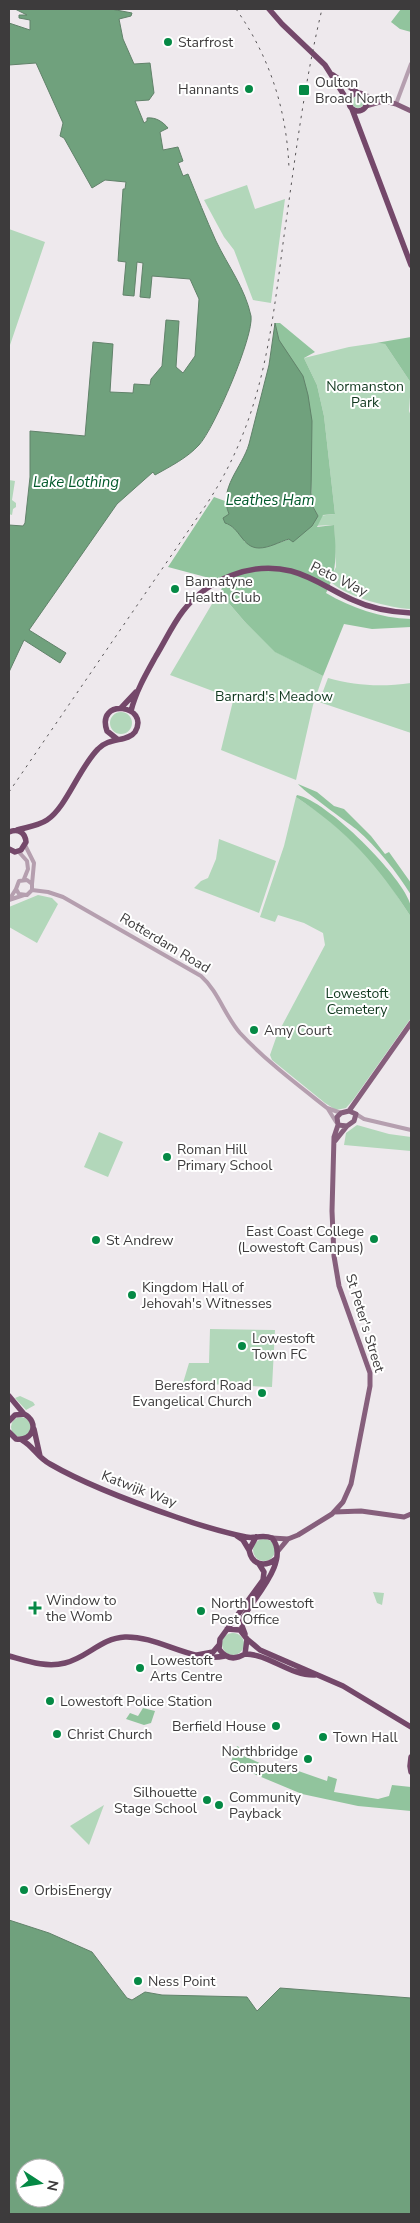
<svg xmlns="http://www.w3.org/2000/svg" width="420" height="2223" viewBox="0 0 420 2223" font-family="'Nunito Sans',sans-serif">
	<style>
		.green { fill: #b2d7ba }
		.forest { fill: #91c49d }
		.water { fill: #70a17d; stroke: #61826a; fill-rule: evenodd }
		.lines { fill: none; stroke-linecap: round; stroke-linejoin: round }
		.minor { stroke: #b59faf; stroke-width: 4 }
		.major { stroke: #865f7c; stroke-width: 5 }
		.highway { stroke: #74486a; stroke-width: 5.5 }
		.rail { stroke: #585557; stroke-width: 1; stroke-dasharray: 2.5 5; stroke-linecap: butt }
		.poi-dot { fill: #058945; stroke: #fff; stroke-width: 2 }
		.labels { text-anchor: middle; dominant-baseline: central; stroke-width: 4; stroke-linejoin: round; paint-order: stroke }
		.poi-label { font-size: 14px; fill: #3d3b3c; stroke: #fff; text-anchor: start }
		.park-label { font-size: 14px; fill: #0f371d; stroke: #fff }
		.street-label { font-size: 14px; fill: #3d3b3c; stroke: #fff }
		.water-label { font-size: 15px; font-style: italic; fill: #035a2c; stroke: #fff }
	</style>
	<rect width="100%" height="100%" fill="#eee9ed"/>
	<path class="green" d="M352 102a6 6 0 1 1 12 0a6 6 0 1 1-12 0Z
		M247 185 255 209 285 199 271 303 253 300 234 250 224 237 204 200Z
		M9 229 45 242 9 348Z
		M376 343 385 344 411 383 409 411 411 416V609C390 608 347 597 332 583L331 577 336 567 334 525 312 526 318 516 335 514 324 416 317 385 304 358 349 347Z
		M9 480 15 481 12 500 16 503V507L13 509 12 515 9 514Z
		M219 592 245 622 276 652 323 676 313 705 296 780 221 750 234 697 221 689 218 693 170 675Z
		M328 678C356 686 382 687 411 683V733L319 702Z
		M110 723a11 11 0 1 1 22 0a11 11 0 1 1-22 0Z
		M296 797 324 816 365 853 382 873 411 917V1018L353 1100 346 1108 336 1110 325 1103 272 1060 270 1055 277 1035 325 945 323 933 304 923 278 915 275 922 260 917 284 846Z
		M219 839 276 861 259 913 194 888 201 881 208 878 216 859Z
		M38 895 52 898 58 904 37 943 9 927V907Z
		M357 1125 389 1134 411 1137V1151L344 1145 346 1133Z
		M99 1132 123 1142 108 1177 84 1167Z
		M210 1329 275 1330 272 1387 183 1383 189 1363H209Z
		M20 1396 33 1402 35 1405 26 1410 15 1398Z
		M11 1427a10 10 0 1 1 20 0a10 10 0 1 1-20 0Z
		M253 1550a11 11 0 1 1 22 0a11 11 0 1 1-22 0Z
		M373 1592 384 1593 382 1605 377 1603Z
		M222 1644a11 11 0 1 1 22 0a11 11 0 1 1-22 0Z
		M104 1805 89 1845 70 1826Z"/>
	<path class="forest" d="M401 9H411V32L400 29 391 22Z
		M275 323H280L315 352 304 358 317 385 324 416 335 514 323 515 317 527 334 525C336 549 338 571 326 593 352 608 380 618 411 619V627L372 629 344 624 323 676 275 652 245 622 220 593 223 585 213 579 168 567 214 497 225 501 229 514V524L242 535 245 542 267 547 290 539 318 516 312 505 311 480Z
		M411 337V383L385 344 376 343Z
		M298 784 317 792 334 806 344 809 371 836 385 854 389 852 411 883V895C396 871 378 848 356 829 347 822 301 789 298 784Z
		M297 795C326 800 404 877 411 906 412 909 411 914 411 917 377 864 348 832 296 797Z
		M143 1708 155 1711 151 1723 144 1725 126 1719 130 1713 138 1716Z
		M237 1746 241 1748 239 1754 276 1770 284 1766 327 1781 328 1776 337 1779 334 1792 378 1799 389 1796 392 1785 411 1787V1811L358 1806 302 1794 230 1764Z"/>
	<path class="water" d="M15 9H111L132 13 131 16 119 19 123 39 134 64 150 63 154 93 149 100 135 101 144 123 147 121V118C156 117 163 122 168 128L160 132 163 150 178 147 183 161 178 163 183 176 188 174C197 196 206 219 216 241 228 266 245 288 251 316 254 336 214 429 199 445 187 458 171 466 155 475L153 472 117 504 29 630 66 653 60 663 24 640 9 672V525L23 526 25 523 30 477V431L85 436 93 342 113 344 110 392 133 393 134 384 150 385 151 379 162 366 166 320 179 321 176 367 183 373 195 356 199 299 190 279 152 276 150 298 140 297 143 263 137 262 134 296 123 295 126 262 118 261 123 189H125L126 182 105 180 92 188 64 138 60 136 63 123 36 63 9 65V23L30 30V20L19 18V15H27Z
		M275 323 279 340 303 376 308 395 312 421 311 493 312 505 318 516 312 526 293 542 289 539C279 542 269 548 259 548 242 548 240 527 225 523L223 518 229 514C218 488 242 468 249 444L269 365Z
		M9 1920 49 1933 92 1952 127 1998 132 2000 145 1992 162 1995 247 1997 257 2011 280 1988 411 1998V2214H9ZM25 2168H55V2198H25Z"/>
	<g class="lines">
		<path class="minor" d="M396 104 411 64
			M25 845 34 863 32 884
			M18 851 27 861 28 869 24 879
			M32 890 48 892 63 897 201 976C218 991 225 1016 240 1033 266 1061 298 1085 327 1108L341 1113
			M9 900 16 889 19 881 27 880 32 884V890L27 895 19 894 16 889
			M9 900 24 895
			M328 1109 336 1122
			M356 1114 364 1119 411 1130"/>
		<path class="major" d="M363 95 396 104 411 111
			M366 106 383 101
			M349 1111 411 1023
			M349 1111 356 1114 354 1121 347 1126 338 1125 337 1117 341 1113Z
			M335 1141 347 1126
			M334 1512 361 1511 404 1517 411 1514
			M272 1538 288 1539 298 1535 332 1514 343 1502 351 1484 370 1386V1373L339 1286 334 1256 332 1211 334 1137 338 1125
			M278 1551 288 1539"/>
		<path class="highway" d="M269 9 282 24 325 65 349 103
			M333 75 358 93
			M349 102a9 9 0 1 1 18 0a9 9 0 1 1-18 0Z
			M352 109 411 265
			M121 708 136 692
			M131 711C136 691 146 674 156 656 165 641 173 624 183 611 208 579 252 561 291 571 314 577 332 591 353 600 372 609 390 612 411 613
			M17 830C27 827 38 826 47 820 66 808 79 768 98 749 109 737 128 742 135 732 151 705 95 697 107 731L117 739
			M9 832C18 828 25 832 26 842L21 850 15 852 9 849
			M9 1396 24 1414
			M9 1421 15 1415 24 1414C40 1422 33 1442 16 1439L9 1432
			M34 1429 40 1456
			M22 1440C33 1446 38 1458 50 1464 88 1486 135 1503 176 1517 199 1525 222 1532 246 1537 255 1539 262 1534 272 1538 291 1561 253 1598 243 1618L242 1626 245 1634
			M237 1536 243 1540 249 1550
			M256 1537 249 1550C252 1565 264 1568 276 1559
			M227 1629 240 1630 247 1639 245 1654C235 1660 226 1659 219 1649L220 1639 263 1580 264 1572 259 1564
			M247 1639 260 1650 343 1686 411 1727
			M245 1654C269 1654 290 1676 315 1675
			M197 1655 213 1652 219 1645
			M9 1656C27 1661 46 1668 65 1663 87 1658 101 1638 125 1637 160 1636 190 1663 225 1656
			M411 1757 410 1766 411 1772"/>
		<path class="rail" d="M236 9C270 57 287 111 289 169
			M9 792 208 502C263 417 271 334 284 236 295 160 304 84 322 9"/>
	</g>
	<g class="poi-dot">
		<circle cx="168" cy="42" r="5"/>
		<circle cx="249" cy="89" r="5"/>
		<rect x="298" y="84" width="12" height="12" rx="2.5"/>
		<circle cx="175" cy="589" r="5"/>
		<circle cx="254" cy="1030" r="5"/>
		<circle cx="167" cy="1157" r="5"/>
		<circle cx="374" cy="1239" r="5"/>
		<circle cx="96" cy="1240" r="5"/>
		<circle cx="132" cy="1295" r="5"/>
		<circle cx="242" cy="1346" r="5"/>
		<circle cx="262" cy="1393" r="5"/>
		<path d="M32.5 1600.5h5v5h5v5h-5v5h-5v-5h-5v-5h5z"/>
		<circle cx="201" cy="1611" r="5"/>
		<circle cx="140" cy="1668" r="5"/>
		<circle cx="50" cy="1701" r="5"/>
		<circle cx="276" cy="1726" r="5"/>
		<circle cx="57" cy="1734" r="5"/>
		<circle cx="323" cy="1737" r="5"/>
		<circle cx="308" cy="1759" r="5"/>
		<circle cx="207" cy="1800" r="5"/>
		<circle cx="219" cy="1805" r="5"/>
		<circle cx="24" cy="1890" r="5"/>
		<circle cx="138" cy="1981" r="5"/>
	</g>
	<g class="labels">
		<g class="poi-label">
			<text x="178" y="42">Starfrost</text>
			<text x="315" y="82">Oulton<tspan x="315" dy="16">Broad North</tspan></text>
			<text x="239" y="89" text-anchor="end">Hannants</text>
			<text x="185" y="581">Bannatyne<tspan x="185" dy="16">Health Club</tspan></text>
			<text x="264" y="1030">Amy Court</text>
			<text x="177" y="1149">Roman Hill<tspan x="177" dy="16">Primary School</tspan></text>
			<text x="364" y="1231" text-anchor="end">East Coast College<tspan x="364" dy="16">(Lowestoft Campus)</tspan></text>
			<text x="106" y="1240">St Andrew</text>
			<text x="142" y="1287">Kingdom Hall of<tspan x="142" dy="16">Jehovah's Witnesses</tspan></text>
			<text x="252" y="1338">Lowestoft<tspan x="252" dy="16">Town FC</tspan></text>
			<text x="252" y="1385" text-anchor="end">Beresford Road<tspan x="252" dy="16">Evangelical Church</tspan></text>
			<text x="46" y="1600">Window to<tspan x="46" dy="16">the Womb</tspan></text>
			<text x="211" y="1603">North Lowestoft<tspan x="211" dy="16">Post Office</tspan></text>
			<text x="150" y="1660">Lowestoft<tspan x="150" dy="16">Arts Centre</tspan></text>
			<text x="60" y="1701">Lowestoft Police Station</text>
			<text x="266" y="1726" text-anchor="end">Berfield House</text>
			<text x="67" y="1734">Christ Church</text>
			<text x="333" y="1737">Town Hall</text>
			<text x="298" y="1751" text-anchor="end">Northbridge<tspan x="298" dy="16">Computers</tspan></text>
			<text x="197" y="1792" text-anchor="end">Silhouette<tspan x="197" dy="16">Stage School</tspan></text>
			<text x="229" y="1797">Community<tspan x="229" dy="16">Payback</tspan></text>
			<text x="34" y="1890">OrbisEnergy</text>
			<text x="148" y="1981">Ness Point</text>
		</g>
		<g class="park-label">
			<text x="365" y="386">Normanston<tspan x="365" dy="16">Park</tspan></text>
			<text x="274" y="696">Barnard's Meadow</text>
			<text x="357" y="993">Lowestoft<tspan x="357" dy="16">Cemetery</tspan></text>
		</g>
		<g class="street-label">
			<text transform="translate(339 579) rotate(26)">Peto Way</text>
			<text transform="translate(165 943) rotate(31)">Rotterdam Road</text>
			<text transform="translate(365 1323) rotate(73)">St Peter's Street</text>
			<text transform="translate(139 1489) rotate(21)">Katwijk Way</text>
		</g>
		<g class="water-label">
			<text x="76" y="482">Lake Lothing</text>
			<text x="270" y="500">Leathes Ham</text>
		</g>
	</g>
	<rect width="420" height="2223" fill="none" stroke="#3d3b3c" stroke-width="20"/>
	<g transform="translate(40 2183) rotate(102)"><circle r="24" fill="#ffffff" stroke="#b1b1b1"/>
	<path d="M0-4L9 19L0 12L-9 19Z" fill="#058945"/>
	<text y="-8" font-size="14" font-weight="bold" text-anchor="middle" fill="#3d3b3c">N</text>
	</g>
</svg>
